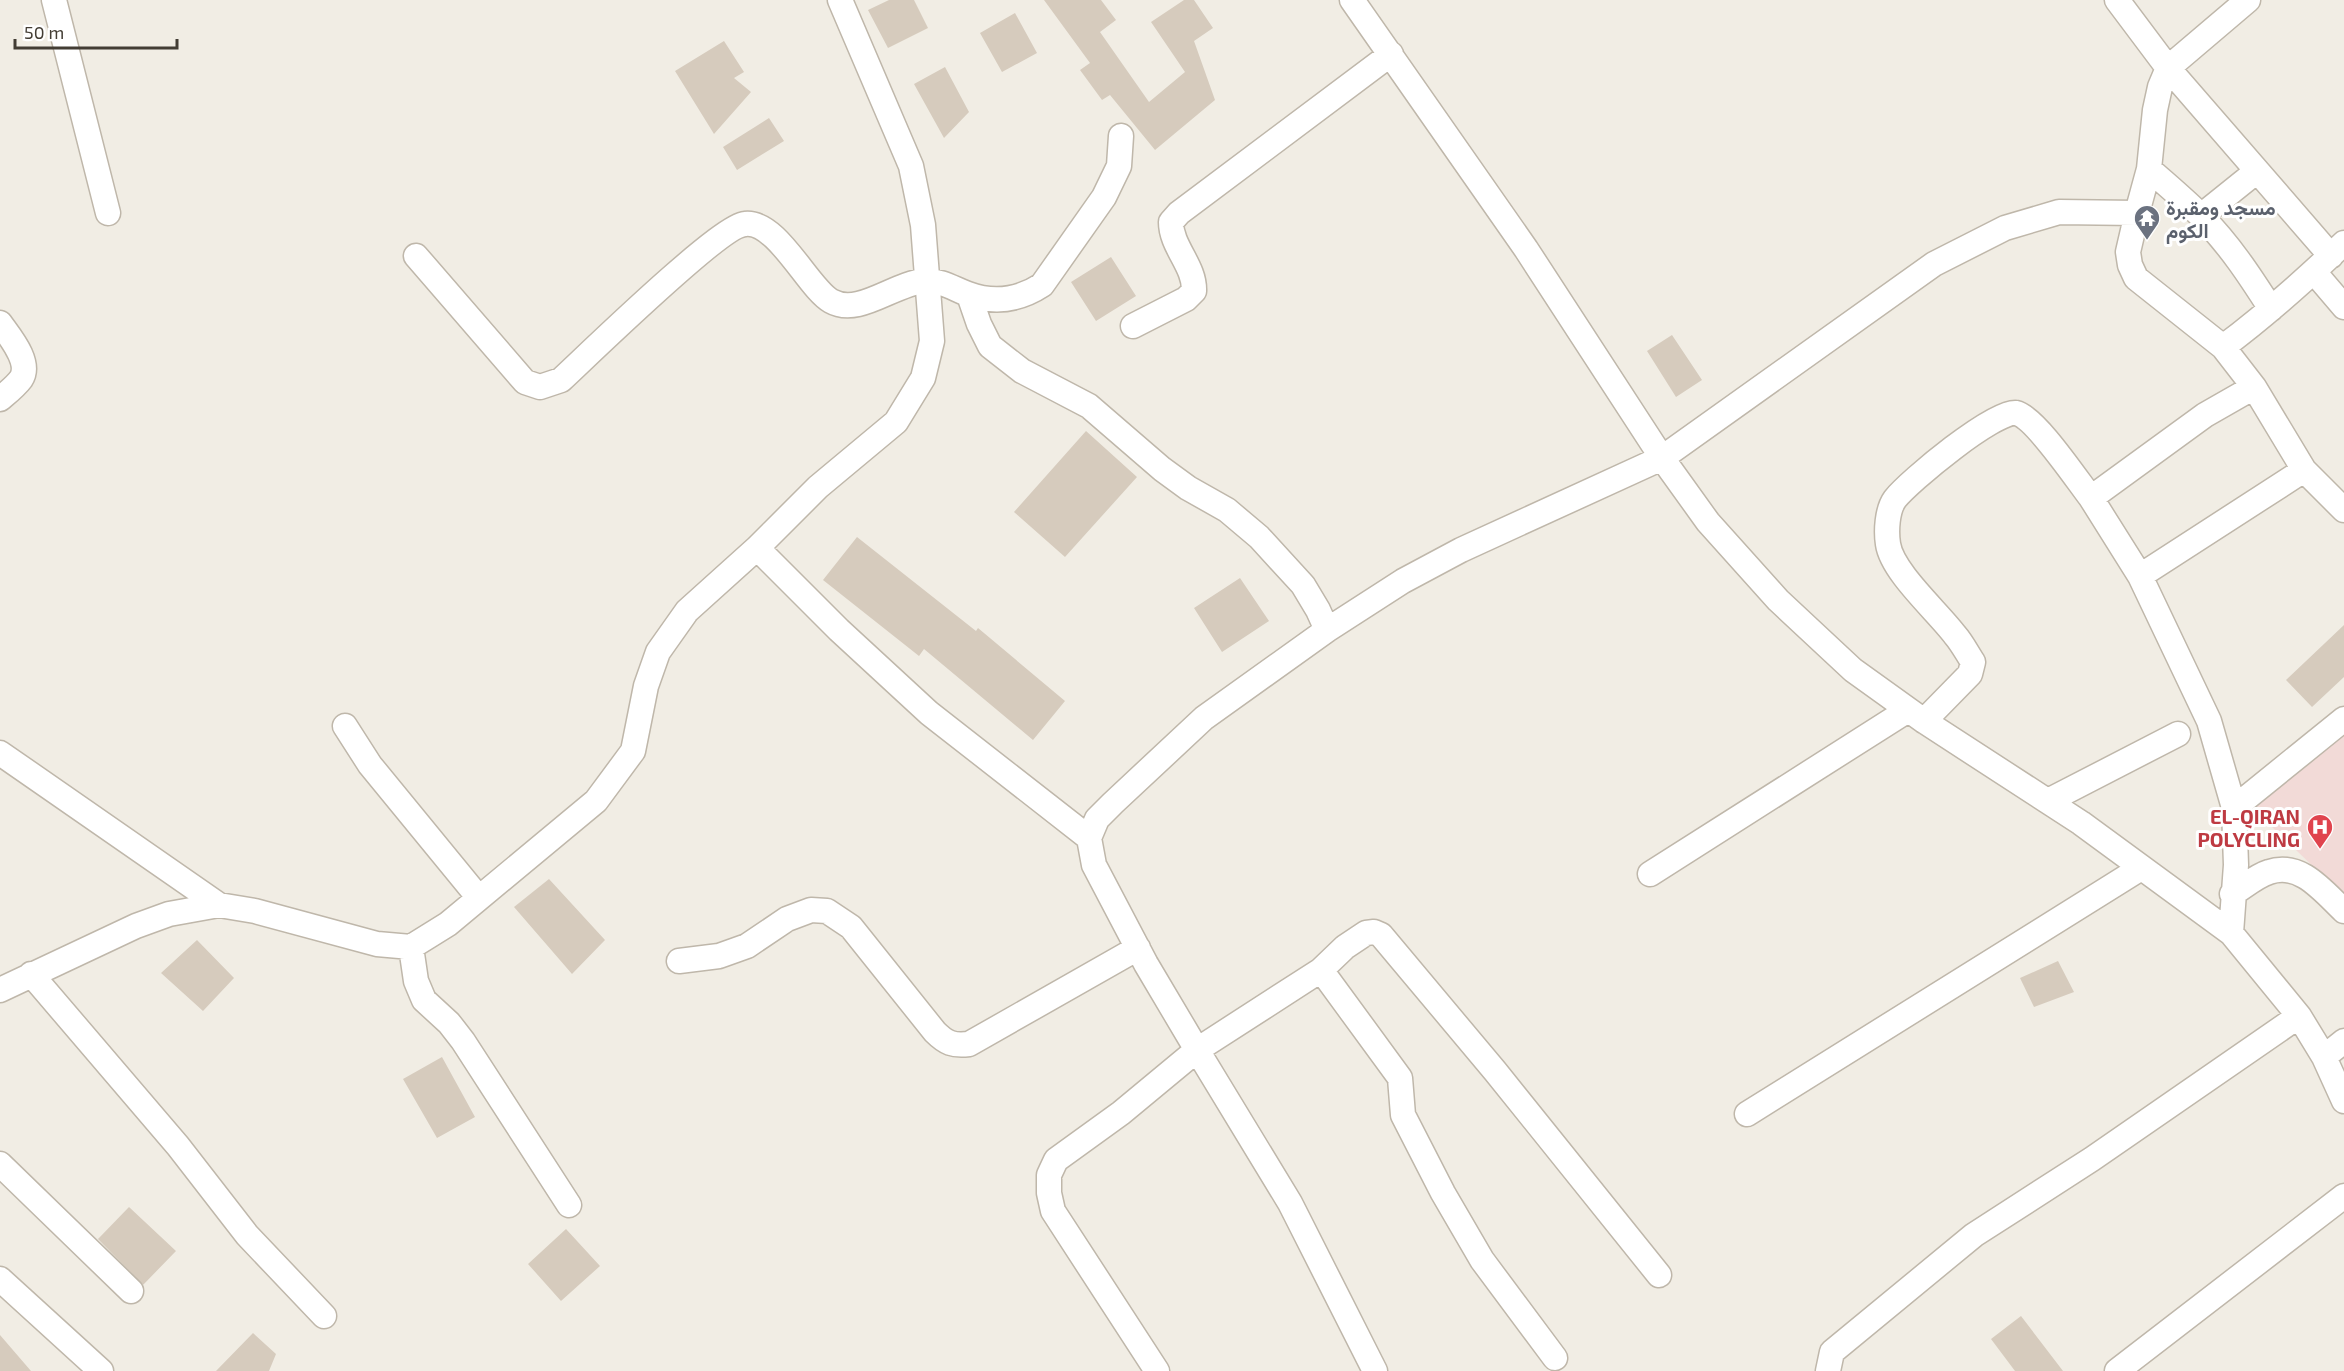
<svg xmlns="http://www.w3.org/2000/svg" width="2344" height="1371" viewBox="0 0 2344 1371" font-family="'Exo 2',Vazirmatn,sans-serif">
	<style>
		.medical { fill: #f2dad7 }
		.building { fill: #d6cbbd }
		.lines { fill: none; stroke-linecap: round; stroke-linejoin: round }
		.minor-casing { stroke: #bfb7aa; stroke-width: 27 }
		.minor { stroke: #fff; stroke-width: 24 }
		.labels { text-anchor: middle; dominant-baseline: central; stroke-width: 6; stroke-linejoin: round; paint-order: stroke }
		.worship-label { font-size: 20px; font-weight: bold; fill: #5b616d; stroke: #fff; text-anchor: start }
		.health-label { font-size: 20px; font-weight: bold; fill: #be3a42; stroke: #fff; text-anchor: end }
	</style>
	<rect width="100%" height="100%" fill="#f1ede4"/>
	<path class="medical" d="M2344 731V896L2249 805Z"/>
	<path class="building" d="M889 0H914L928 28 888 48 868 10Z
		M1044 0H1101L1116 20 1100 32 1149 102 1185 72 1151 22 1184 0H1194L1213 28 1194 41 1215 100 1155 150 1110 95 1102 100 1080 70 1090 63Z
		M1015 13 1037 53 1002 72 980 33Z
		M724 41 744 72 734 78 751 92 714 134 675 71Z
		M945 67 969 112 944 138 914 84Z
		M769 118 784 141 737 170 723 147Z
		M1111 257 1136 296 1096 321 1071 282Z
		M1672 335 1702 380 1676 397 1647 351Z
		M1086 431 1137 477 1065 557 1014 512Z
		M857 537 976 631 978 628 1065 701 1033 740 924 649 919 656 823 580Z
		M1240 578 1269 621 1222 652 1194 608Z
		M2344 625V677L2312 707 2286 680Z
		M549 879 605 940 572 974 514 907Z
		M197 940 234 978 203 1011 161 973Z
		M2058 961 2074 992 2034 1007 2020 978Z
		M442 1057 475 1117 437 1138 403 1079Z
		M129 1207 176 1251 143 1285 98 1239Z
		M566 1229 600 1266 561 1301 528 1264Z
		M2021 1316 2063 1371H2015L1991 1339Z
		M253 1333 276 1354 269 1371H216Z
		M0 1335 31 1371H0Z"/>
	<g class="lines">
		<g class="minor-casing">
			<path id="minor" d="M54 0 108 213
				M1352 0 1526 249 1662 458 1708 522 1778 600 1853 670 1924 721 2081 823 2231 933 2299 1016 2324 1057 2344 1101
				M2117 0 2168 68 2331 256
				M2248 0 2168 68 2160 87 2155 110 2149 169 2137 213 2128 252 2130 265 2136 278 2223 347 2254 387 2304 470
				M2149 169C2167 185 2185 200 2201 216 2229 244 2250 276 2271 309
				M2201 216 2257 171
				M416 256 525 382 540 387 561 380C588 355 720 226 745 224 777 220 808 288 831 301 859 317 894 283 925 281 941 280 954 289 968 294 995 304 1019 300 1042 285L1104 197 1119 166 1121 136
				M2315 273 2344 307
				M969 295 979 324 990 346 1022 371 1089 406 1162 469 1188 488 1227 510 1259 537 1303 585 1318 610 1327 630
				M0 323C9 336 32 362 21 379 15 387 7 393 0 399
				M1133 326 1186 299 1194 291C1195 266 1171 247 1171 222L1179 213 1391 54
				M2223 347C2266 315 2305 280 2344 243
				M757 548 818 487 896 422 923 378 932 341 923 225 911 166 840 0
				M2140 576 2304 470 2344 510
				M1924 721 1970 674 1973 662C1967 653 1962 643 1955 635 1938 612 1892 572 1888 544 1886 531 1887 510 1895 499 1909 481 1995 410 2016 413 2035 417 2077 480 2091 498
				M345 726 370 765 479 898
				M0 753 219 905
				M2048 801 2178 734
				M2234 808 2344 719
				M1089 838 1094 865 1146 964 1197 1050 1121 1113 1056 1160 1049 1175V1193L1053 1211 1157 1371
				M1650 874 1908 710
				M2232 894C2244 887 2256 876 2269 872 2300 861 2323 891 2344 911
				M2231 933 2236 865 2234 808 2209 721 2140 576 2091 498 2205 415 2254 387
				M411 947 416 981 424 1000 449 1023 463 1041 569 1205
				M679 961 719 956 747 946 787 919 811 910 827 911 851 927 935 1032C946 1043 953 1046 969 1044L1138 948
				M1321 970 1400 1078 1403 1115 1443 1193 1482 1260 1555 1358
				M31 974 178 1146 247 1235 324 1316
				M0 990 136 926 169 914 219 905 255 911 377 944 411 947 448 924 596 801 633 751 646 686 658 652 687 611 757 548 839 630 929 713 1089 838 1097 819 1113 803 1204 718 1327 630 1403 581 1461 550 1662 458 1934 264 2005 228 2059 212 2137 213
				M2324 1057 2344 1041
				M1747 1114 2141 868
				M0 1164 131 1291
				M0 1279 101 1371
				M1375 1371 1290 1203 1197 1050 1321 970 1345 947 1366 933 1374 932 1381 935 1495 1071 1659 1275
				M1828 1371 1832 1352 1974 1235 2092 1159 2299 1016
				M2117 1371 2344 1196"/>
		</g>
		<use href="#minor" class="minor"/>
	</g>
	<defs>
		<g id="temple-pin" transform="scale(1.35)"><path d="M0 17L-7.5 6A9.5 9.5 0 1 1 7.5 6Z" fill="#6b7280" stroke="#fff"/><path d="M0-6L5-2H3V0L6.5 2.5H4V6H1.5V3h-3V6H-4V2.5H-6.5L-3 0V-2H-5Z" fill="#fff"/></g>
		<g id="hospital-pin" transform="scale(1.35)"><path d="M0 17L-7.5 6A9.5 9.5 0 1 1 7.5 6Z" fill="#e0444e" stroke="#fff"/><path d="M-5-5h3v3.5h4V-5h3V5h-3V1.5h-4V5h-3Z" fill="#fff"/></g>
	</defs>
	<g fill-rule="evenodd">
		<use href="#temple-pin" x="2147" y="218"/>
		<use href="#hospital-pin" x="2320" y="827"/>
	</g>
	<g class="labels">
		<g class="worship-label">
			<text x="2166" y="207">مسجد ومقبرة<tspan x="2166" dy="23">الكوم</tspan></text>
		</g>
		<g class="health-label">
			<text x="2300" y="816">EL-QIRAN<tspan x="2300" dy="23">POLYCLING</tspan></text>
		</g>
	</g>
	<path d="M15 39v9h162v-9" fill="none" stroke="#433d34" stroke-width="3"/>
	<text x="24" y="39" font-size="18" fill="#433d34" stroke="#ffffff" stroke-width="4.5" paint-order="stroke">50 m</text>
</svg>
